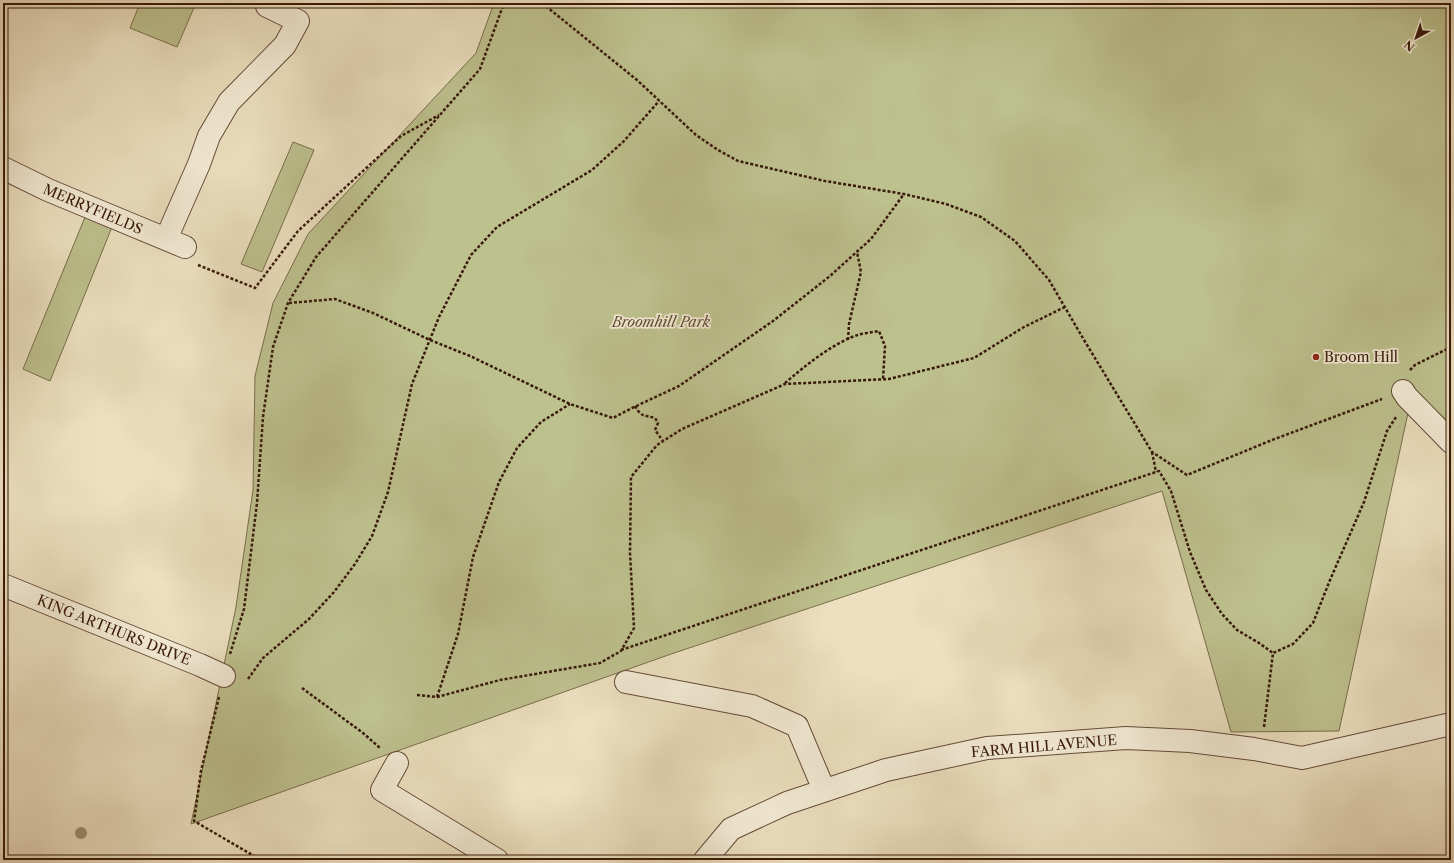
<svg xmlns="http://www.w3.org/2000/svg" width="1454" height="863" viewBox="0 0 1454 863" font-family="'Libre Caslon Text',serif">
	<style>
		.green { fill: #bdc18e; stroke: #7a6d4c }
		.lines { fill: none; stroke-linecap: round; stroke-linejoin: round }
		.minor-casing { stroke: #654b38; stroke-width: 24 }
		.path { stroke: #38190a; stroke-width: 2.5; stroke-dasharray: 3 2; stroke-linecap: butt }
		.minor { stroke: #f3ebd6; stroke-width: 22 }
		.tree { fill: #9f8e72 }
		.poi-dot { fill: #8f2418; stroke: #f3ebd6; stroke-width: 1.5 }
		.labels { text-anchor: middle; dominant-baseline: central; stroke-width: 3.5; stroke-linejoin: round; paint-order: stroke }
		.street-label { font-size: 14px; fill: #38190a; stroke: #f3ebd6 }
		.park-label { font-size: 14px; font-style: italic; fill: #604b32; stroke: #f3ebd6 }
		.poi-label { font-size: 14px; fill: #38190a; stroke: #f3ebd6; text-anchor: start }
	</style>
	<rect width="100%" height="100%" fill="#ece0c0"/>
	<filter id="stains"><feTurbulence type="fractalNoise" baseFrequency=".005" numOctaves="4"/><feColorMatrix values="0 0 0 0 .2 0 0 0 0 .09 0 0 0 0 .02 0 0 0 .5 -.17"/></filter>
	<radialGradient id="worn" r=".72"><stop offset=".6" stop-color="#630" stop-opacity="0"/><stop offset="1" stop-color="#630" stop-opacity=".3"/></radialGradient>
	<path class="green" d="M140 3H196L177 47 130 28Z
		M494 3H1451V424L1413 390 1339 731 1231 732 1162 491 674 653 191 824 236 607 253 490 255 376 273 303 308 234 476 53Z
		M293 142 314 150 262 272 241 264Z
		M85 217 112 227 50 381 23 369Z"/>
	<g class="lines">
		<g class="minor-casing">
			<path id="minor" d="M3 168 48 190 185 247
				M166 239 199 164 209 136 229 102 285 45 298 21 267 6
				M1403 391 1407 397 1451 442
				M3 585 200 665 224 676
				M626 682 752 706 797 726 824 790
				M397 763 382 790 497 860
				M705 860 731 829 787 803 886 770 987 748 1126 738 1190 741 1254 749 1302 758 1451 724"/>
		</g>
		<path class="path" d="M542 3 637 80 696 135 718 150 738 161 825 181 904 194 946 204 981 217 1015 241 1049 280 1084 340 1152 452 1187 475 1272 440 1382 399
			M198 265 255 288 298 231 401 136 439 115
			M289 303 335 299 373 313 430 340 470 356 570 404 613 418 632 408 679 386 773 321 830 276 871 239 904 194
			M848 340 849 324 861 272 857 252
			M1410 370 1415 365 1451 347
			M785 383C805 366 835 341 861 334 867 333 873 332 879 331L885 346 883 379
			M635 406C641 417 644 415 655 418L658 423 655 430 663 441
			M1152 452 1156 472
			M621 650 1159 471 1171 491 1190 552 1206 590 1222 614 1237 630 1259 643 1273 653
			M230 654 244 609 257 503 263 417 273 347 288 303 316 257 480 69 504 3
			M248 679 263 658 309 619 334 592 355 564 372 536 388 492 412 384 439 317 471 255 497 227 592 170 624 141 659 101
			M302 688 363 733 380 748
			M417 695 437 697 500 680 600 663 621 651 634 628 630 553 631 477 657 445 682 429 785 384 889 379 974 358 1024 327 1065 307
			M219 697 201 771 194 821 261 860
			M437 697 458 634 473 557 499 482 517 448 541 422 570 404
			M1264 727 1273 653 1293 644 1313 623 1330 580 1364 502 1387 431 1396 417"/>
		<use href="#minor" class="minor"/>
	</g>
	<circle class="tree" cx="81" cy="833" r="6"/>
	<circle class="poi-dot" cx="1316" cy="357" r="4"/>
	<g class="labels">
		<g class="street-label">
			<text transform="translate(93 209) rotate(23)">MERRYFIELDS</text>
			<text transform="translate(114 630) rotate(22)">KING ARTHURS DRIVE</text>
			<text transform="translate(1044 746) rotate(-5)">FARM HILL AVENUE</text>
		</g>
		<g class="park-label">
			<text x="661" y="322">Broomhill Park</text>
		</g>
		<g class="poi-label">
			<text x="1324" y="357">Broom Hill</text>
		</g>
	</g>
	<rect width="1454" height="863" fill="none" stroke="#ece0c0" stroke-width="16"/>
	<rect x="4" y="4" width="1446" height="855" fill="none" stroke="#38190a" stroke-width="2"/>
	<rect x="8" y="8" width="1438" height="847" fill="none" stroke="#38190a"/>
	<g transform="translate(1416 38) rotate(220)" stroke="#f3ebd6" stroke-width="3" paint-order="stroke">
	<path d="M0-3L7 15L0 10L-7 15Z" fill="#38190a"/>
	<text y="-6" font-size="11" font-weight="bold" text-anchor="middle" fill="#38190a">N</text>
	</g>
	<rect width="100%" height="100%" filter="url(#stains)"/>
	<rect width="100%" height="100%" fill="url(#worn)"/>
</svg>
